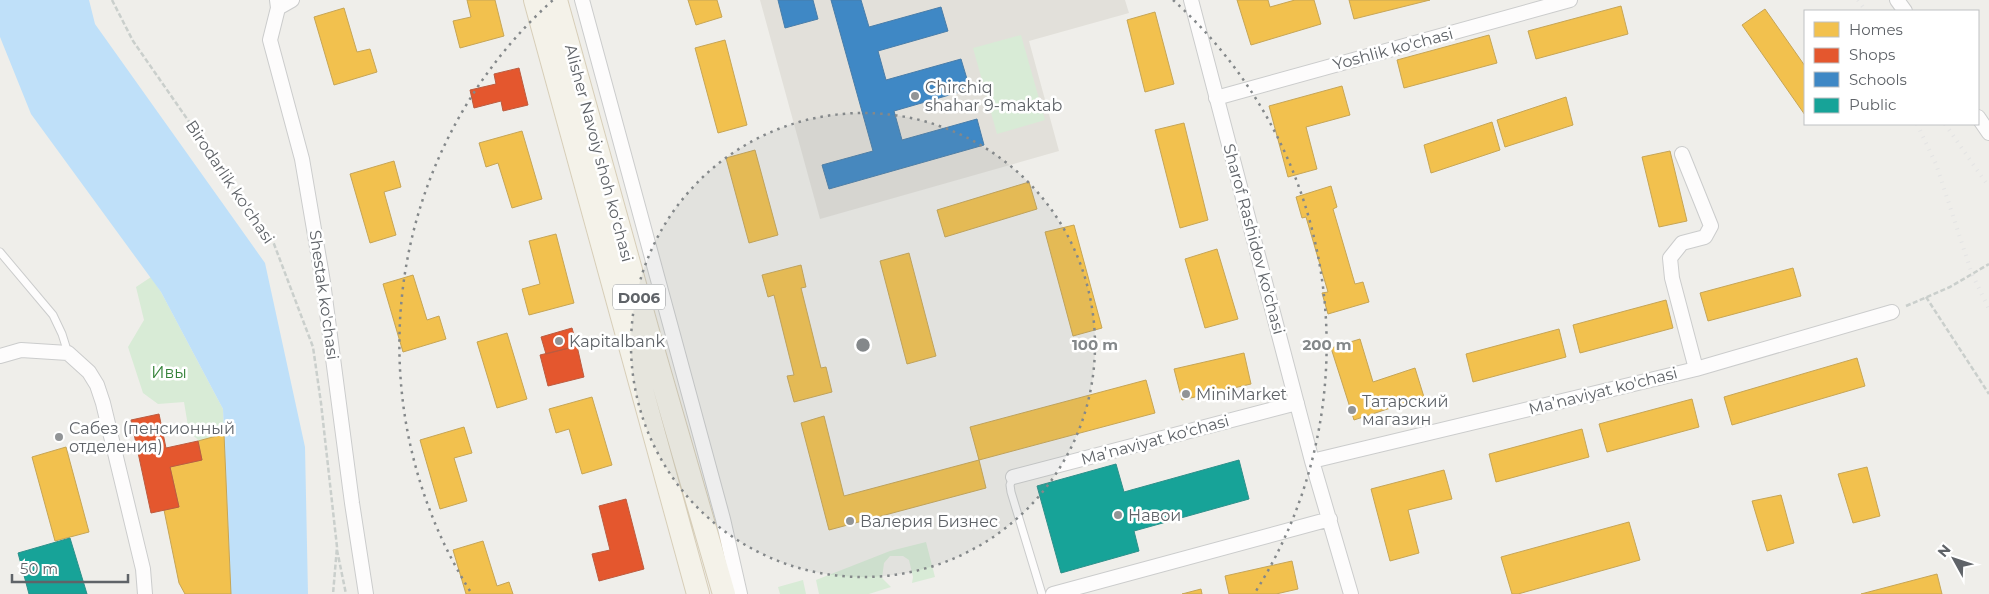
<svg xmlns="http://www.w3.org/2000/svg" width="1989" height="594" viewBox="0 0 1989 594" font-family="Montserrat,sans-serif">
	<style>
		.education { fill: #e2e0da }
		.green { fill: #d8ebd6 }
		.water { fill: #bfe0f9 }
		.homes { fill: #f2c14e; stroke: #c6a556 }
		.shops { fill: #e4572e; stroke: #bc5b3f }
		.schools { fill: #3f88c5; stroke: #497da9 }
		.public { fill: #17a398; stroke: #2d908a }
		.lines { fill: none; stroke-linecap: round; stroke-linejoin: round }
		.lane-casing { stroke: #cbcccc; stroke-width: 9 }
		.street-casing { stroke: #cbcccc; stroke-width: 16 }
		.primary-casing { stroke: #d7ceb8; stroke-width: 24 }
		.path { stroke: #cacfcc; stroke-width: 2.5; stroke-dasharray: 5 2.5; stroke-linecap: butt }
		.lane { stroke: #fdfcfc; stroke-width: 7 }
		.street { stroke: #fdfcfc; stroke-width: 14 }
		.primary { stroke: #f4f2e9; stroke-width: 22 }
		.rail { stroke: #e4e4e4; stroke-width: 4; stroke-dasharray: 1 6; stroke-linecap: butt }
		.ring { fill: none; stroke: #84888a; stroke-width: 2.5; stroke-dasharray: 2.5 5 }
		.poi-dot { fill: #919496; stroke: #fff; stroke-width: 2 }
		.labels { text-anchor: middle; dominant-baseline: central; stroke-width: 5; stroke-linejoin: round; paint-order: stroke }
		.shield { fill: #fff; stroke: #8f9295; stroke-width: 1 }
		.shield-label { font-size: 15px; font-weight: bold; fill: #5f6368 }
		.street-label { font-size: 16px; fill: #5f6368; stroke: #fff }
		.poi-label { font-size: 16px; fill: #5f6368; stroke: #fff; text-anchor: start }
		.park-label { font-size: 16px; fill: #348238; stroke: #fff }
		.centre { fill: #84888a; stroke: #fff; stroke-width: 2.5 }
		.ring-label { font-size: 15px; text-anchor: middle; font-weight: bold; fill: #84888a; stroke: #fff; stroke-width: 5; stroke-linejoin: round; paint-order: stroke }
	</style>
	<rect width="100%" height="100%" fill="#efeeea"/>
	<path class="education" d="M760 0H1125L1129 13 1029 41 1059 151 820 219Z"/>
	<path class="green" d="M1021 35 1045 120 997 134 973 48Z
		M151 277 161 292 223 409 231 594 209 449 189 432 184 402 158 404 143 393 128 347 144 320 136 287Z
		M926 542 935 577 912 583 913 577 909 560 903 556H890L884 563 882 578 891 587 869 594H819L816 580 890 551Z
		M803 580 806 594H780L778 587Z"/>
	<path class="water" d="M0 0H89L95 24 265 263 305 447 308 594H231L223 409 161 292 31 114 0 37Z"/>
	<path class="homes" d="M467 0H495L504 36 460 48 453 21 471 17Z
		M688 0H717L722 17 696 25Z
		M1237 0H1268L1270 7 1295 0H1314L1321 24 1251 45Z
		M1349 0H1430L1354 19Z
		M1621 6 1628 34 1536 59 1528 31Z
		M344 8 357 52 370 49 377 72 334 85 314 17Z
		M1765 9 1805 66V115L1742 25Z
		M1155 12 1174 84 1145 92 1127 20Z
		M1489 35 1497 63 1404 88 1397 60Z
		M725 40 747 125 718 133 695 48Z
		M1342 86 1350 115 1306 127 1317 169 1288 177 1269 106Z
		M1566 97 1573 125 1505 147 1497 120Z
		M1492 122 1500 150 1431 173 1424 145Z
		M1184 123 1208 220 1180 228 1155 130Z
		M522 131 542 199 512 208 498 163 486 167 479 143Z
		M755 150 778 235 749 243 726 158Z
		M1670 151 1687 221 1659 227 1642 157Z
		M394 161 401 187 384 192 396 235 370 243 350 174Z
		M1029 182 1037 209 945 237 937 210Z
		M1331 186 1337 207 1333 209 1355 284 1363 282 1369 302 1328 314 1322 293 1328 292 1306 217 1302 218 1296 197Z
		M1074 225 1102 328 1073 336 1045 232Z
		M556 234 574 303 529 315 522 289 540 284 529 241Z
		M1217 249 1238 319 1205 328 1185 259Z
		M909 253 936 356 907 364 880 261Z
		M801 265 806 287 801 288 821 368 826 367 832 392 794 402 787 376 794 375 774 295 768 297 762 275Z
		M1793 268 1801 296 1708 321 1700 293Z
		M413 275 427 320 439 316 446 339 403 352 383 284Z
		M1666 300 1673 328 1580 353 1573 325Z
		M1559 329 1566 357 1473 382 1466 354Z
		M507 333 527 399 497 408 477 342Z
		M1360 339 1373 382 1415 368 1424 397 1354 420 1331 348Z
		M1244 353 1251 384 1182 400 1174 369Z
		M1857 358 1865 386 1732 425 1724 397Z
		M1146 380 1155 413 979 460 970 427Z
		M592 397 612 465 582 474 569 429 556 433 549 409Z
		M1692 399 1699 427 1607 452 1599 424Z
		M824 416 844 496 979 460 986 488 829 530 801 423Z
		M464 427 472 453 454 458 467 501 440 509 420 440Z
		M1582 429 1589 457 1496 482 1489 454Z
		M224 434 231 594H185L179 583 164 510 179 507 170 467 202 460 198 441Z
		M66 447 89 532 55 541 32 457Z
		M1867 467 1880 516 1853 523 1838 474Z
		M1444 470 1452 499 1408 510 1419 553 1390 561 1371 489Z
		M1781 495 1794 543 1767 551 1752 501Z
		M1629 522 1640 560 1518 594H1512L1501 557Z
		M483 541 497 586 509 582 513 594H466L453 550Z
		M1292 561 1298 589 1276 594H1229L1225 576Z
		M1937 574 1942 594H1861Z
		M1201 589 1202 594H1182Z"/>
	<path class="shops" d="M519 68 528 105 503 111 501 101 474 108 470 90 496 84 494 74Z
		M572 328 577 346 546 354 541 337Z
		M577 346 584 377 548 386 540 355Z
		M159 414 166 448 198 441 202 460 170 467 179 507 151 513 131 420Z
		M626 499 644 569 599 581 592 554 610 550 599 506Z"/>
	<path class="schools" d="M778 0H813L818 19 785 28Z
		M831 0H861L869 27 941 7 948 31 878 51 886 80 961 59 970 89 894 111 902 140 977 119 984 145 829 189 822 165 873 151Z"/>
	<path class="public" d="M1239 460 1249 499 1134 531 1139 551 1061 573 1037 486 1116 464 1124 492Z
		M70 538 87 594H29L18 553Z"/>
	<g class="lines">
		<g class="lane-casing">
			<path id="lane" d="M0 252 53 315 62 334 68 353
				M1013 477 1010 485 1011 492 1042 594"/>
		</g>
		<g class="street-casing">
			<path id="street" d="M277 0 278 8 270 40 302 159 323 282 352 503 366 594
				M582 0 723 519 740 594
				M1191 0 1312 461 1351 594
				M1897 0 1905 11
				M278 8 292 0
				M1216 98 1570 0
				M1978 117 1989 133
				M1682 154 1711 226 1705 237 1682 243 1670 258 1672 278 1696 369
				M0 356 21 350 68 353 89 372 97 385 103 403 143 569 145 594
				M1312 461 1696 369 1892 312
				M1013 477 1297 403
				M1053 594 1330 519"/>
		</g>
		<g class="primary-casing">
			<path id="primary" d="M535 0 698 594
				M556 0 649 335 724 594"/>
		</g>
		<path class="path" d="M112 0 133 41 274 244 313 347 321 403 337 547 333 594
			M1926 297 1989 394
			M1906 306 1950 287 1989 264
			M337 550 346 594"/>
		<use href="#lane" class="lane"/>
		<use href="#street" class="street"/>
		<use href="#primary" class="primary"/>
		<path class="rail" d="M1858 0 1866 11
			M1917 124 1936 164 1972 274 1989 309
			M1945 124 1989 187"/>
	</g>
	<circle cx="863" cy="345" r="232" fill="#84888a" fill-opacity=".12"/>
	<g class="ring">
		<circle cx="863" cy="345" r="232"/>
		<path d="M470 591A464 464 0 0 1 553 0M1173 0A464 464 0 0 1 1256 591"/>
	</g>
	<g class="poi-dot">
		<circle cx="915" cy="96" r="5"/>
		<circle cx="559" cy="341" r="5"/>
		<circle cx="1186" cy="394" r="5"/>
		<circle cx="1352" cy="410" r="5"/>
		<circle cx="59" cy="437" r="5"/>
		<circle cx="1118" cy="515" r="5"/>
		<circle cx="850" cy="521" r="5"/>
	</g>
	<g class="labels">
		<rect class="shield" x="613" y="284.5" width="52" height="25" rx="4"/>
		<g class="shield-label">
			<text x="639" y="297">D006</text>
		</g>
		<g class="street-label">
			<text transform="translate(1393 49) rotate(-15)">Yoshlik ko'chasi</text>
			<text transform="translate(599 153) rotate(75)">Alisher Navoiy shoh koʻchasi</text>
			<text transform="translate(230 182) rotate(56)">Birodarlik ko'chasi</text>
			<text transform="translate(1254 239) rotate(75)">Sharof Rashidov ko'chasi</text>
			<text transform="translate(324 295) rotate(82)">Shestak ko'chasi</text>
			<text transform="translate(1603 391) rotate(-14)">Ma’naviyat ko'chasi</text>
			<text transform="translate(1155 440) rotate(-15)">Ma’naviyat ko'chasi</text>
		</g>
		<g class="poi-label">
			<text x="925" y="87">Chirchiq<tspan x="925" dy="18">shahar 9-maktab</tspan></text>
			<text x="569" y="341">Kapitalbank</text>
			<text x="1196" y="394">MiniMarket</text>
			<text x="1362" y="401">Татарский<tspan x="1362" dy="18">магазин</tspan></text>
			<text x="69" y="428">Сабез (пенсионный<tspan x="69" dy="18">отделения)</tspan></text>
			<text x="1128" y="515">Навои</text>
			<text x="860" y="521">Валерия Бизнес</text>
		</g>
		<g class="park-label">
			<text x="169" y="372">Ивы</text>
		</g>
	</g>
	<circle cx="863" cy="345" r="8" class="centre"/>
	<g class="ring-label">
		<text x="1095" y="350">100 m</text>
		<text x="1327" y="350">200 m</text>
	</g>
	<rect x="1804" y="10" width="175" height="115" fill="#ffffff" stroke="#bfc1c3"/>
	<rect x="1814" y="22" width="25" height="15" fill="#f2c14e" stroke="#bfc1c3"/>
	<text x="1849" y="35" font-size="15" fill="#5f6368">Homes</text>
	<rect x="1814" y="48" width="25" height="15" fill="#e4572e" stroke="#bfc1c3"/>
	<text x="1849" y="60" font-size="15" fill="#5f6368">Shops</text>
	<rect x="1814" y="72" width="25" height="15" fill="#3f88c5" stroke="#bfc1c3"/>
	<text x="1849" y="85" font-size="15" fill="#5f6368">Schools</text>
	<rect x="1814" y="98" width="25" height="15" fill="#17a398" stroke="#bfc1c3"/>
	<text x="1849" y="110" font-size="15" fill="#5f6368">Public</text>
	<g transform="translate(1954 559) rotate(310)" stroke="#ffffff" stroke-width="4" paint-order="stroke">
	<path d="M0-4L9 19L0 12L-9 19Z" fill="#5f6368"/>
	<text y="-8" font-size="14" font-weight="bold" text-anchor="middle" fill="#5f6368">N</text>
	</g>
	<path d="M12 574v8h116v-8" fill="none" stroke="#5f6368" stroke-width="2.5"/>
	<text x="20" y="574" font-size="15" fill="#5f6368" stroke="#ffffff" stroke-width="4" paint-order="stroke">50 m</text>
</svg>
